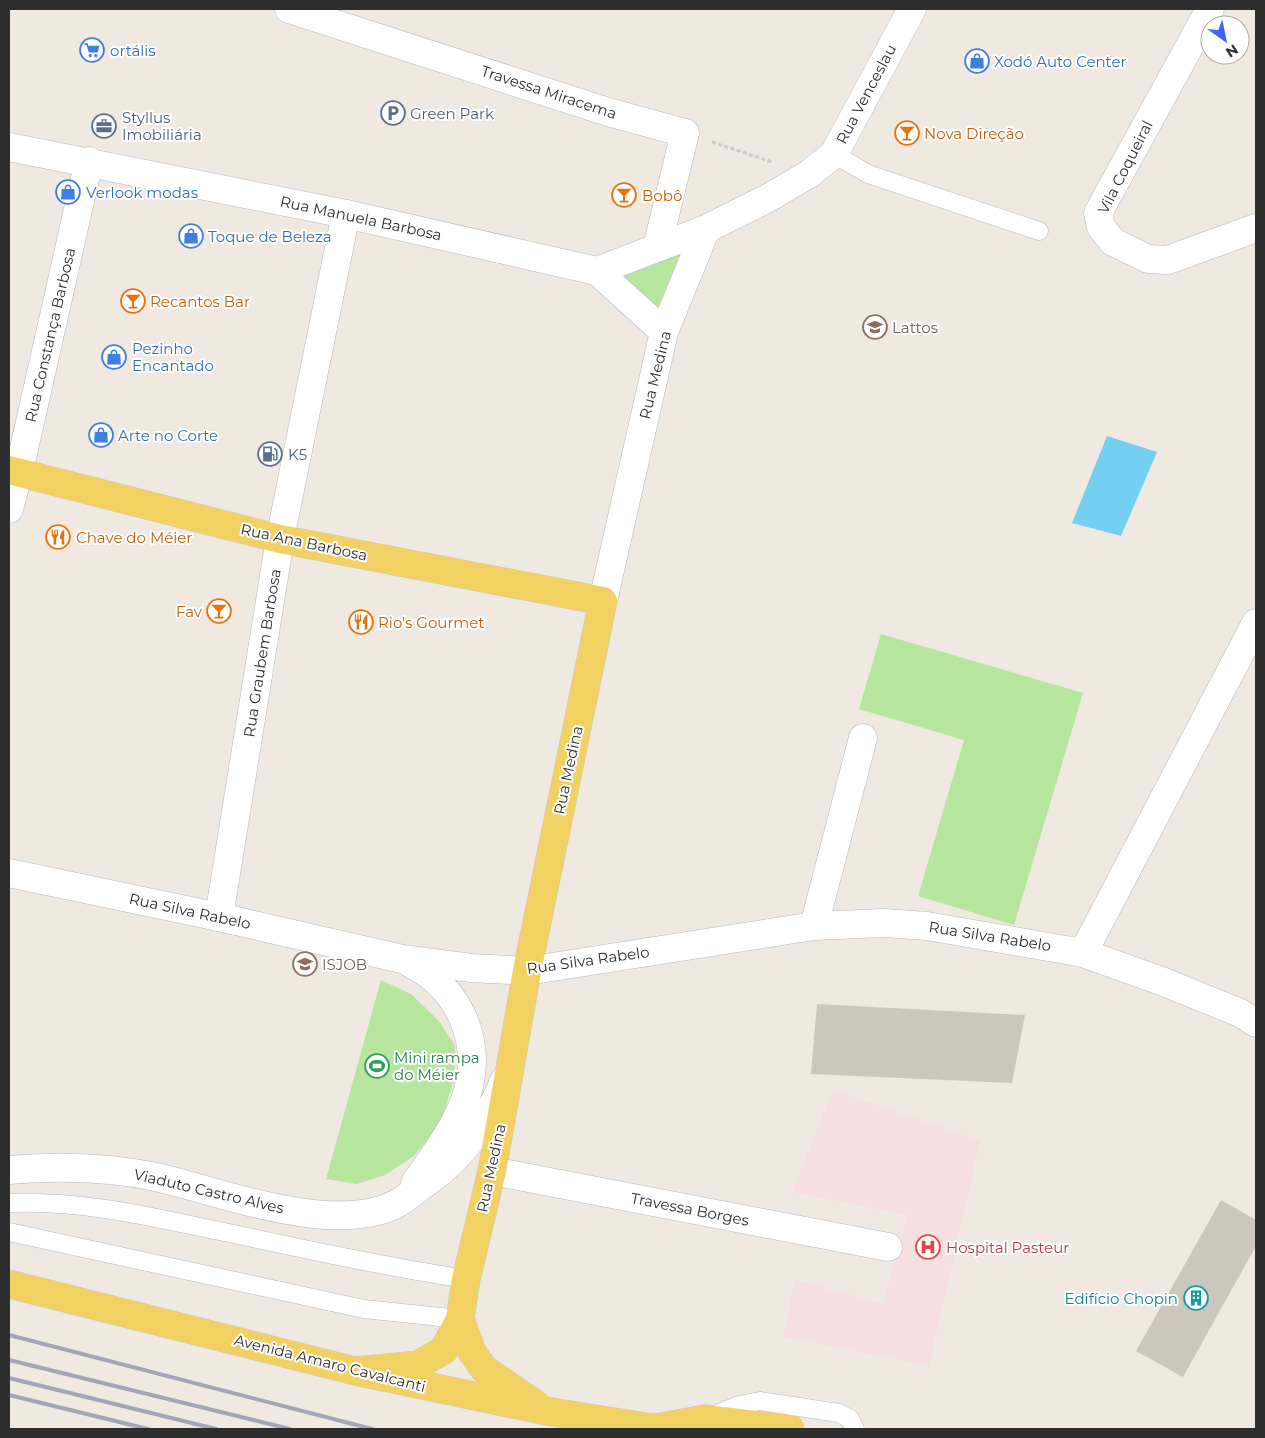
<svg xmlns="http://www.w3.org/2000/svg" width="1265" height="1438" viewBox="0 0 1265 1438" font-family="Montserrat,sans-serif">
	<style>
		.medical { fill: #f5dfe0 }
		.green { fill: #b6e59e }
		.water { fill: #75cff0 }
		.building { fill: #cbc7bf }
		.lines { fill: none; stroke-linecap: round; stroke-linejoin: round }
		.service-casing { stroke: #b4b7c1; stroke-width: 19 }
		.minor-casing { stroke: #b4b7c1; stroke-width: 29 }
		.tertiary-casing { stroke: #b4b7c1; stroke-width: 29 }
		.primary-casing { stroke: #c9c9c9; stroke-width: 29 }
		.path { stroke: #c9c9c9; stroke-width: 3; stroke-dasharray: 4 2.5; stroke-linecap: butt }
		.service { stroke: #fff; stroke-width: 18 }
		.minor { stroke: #fff; stroke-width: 28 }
		.tertiary { stroke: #fff; stroke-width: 28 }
		.primary { stroke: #f2d163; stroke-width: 28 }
		.rail { stroke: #a3a6b8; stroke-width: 4 }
		.labels { text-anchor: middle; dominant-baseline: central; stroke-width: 4; stroke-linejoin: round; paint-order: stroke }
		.shop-label { font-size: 15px; fill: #366cbe; stroke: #fff; text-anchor: start }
		.street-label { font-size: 15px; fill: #2e2e2e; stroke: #fff }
		.service-label { font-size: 15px; fill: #4e5e75; stroke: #fff; text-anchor: start }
		.food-label { font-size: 15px; fill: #c56008; stroke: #fff; text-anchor: start }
		.education-label { font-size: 15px; fill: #785e54; stroke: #fff; text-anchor: start }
		.leisure-label { font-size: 15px; fill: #27864d; stroke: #fff; text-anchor: start }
		.health-label { font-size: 15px; fill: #be3a42; stroke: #fff; text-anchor: start }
		.culture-label { font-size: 15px; fill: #0d838f; stroke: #fff; text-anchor: end }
	</style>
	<rect width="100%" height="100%" fill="#efe9e1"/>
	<path class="medical" d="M833 1090 980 1141 929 1366 783 1337 795 1280 883 1304 908 1215 792 1192Z"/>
	<path class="green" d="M684 246 657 309 619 275Z
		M881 634 1083 693 1014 925 918 896 964 740 859 709Z
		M381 980 411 994 439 1021 455 1046 454 1080 440 1124 414 1156 385 1175 357 1184 326 1179Z"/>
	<path class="water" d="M1107 436 1157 452 1121 536 1072 523Z"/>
	<path class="building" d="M817 1004 1025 1015 1012 1083 811 1074Z
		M1221 1200 1256 1220V1246L1183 1377 1136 1351Z"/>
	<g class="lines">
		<g class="service-casing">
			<path id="service" d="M834 154 868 174 1039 231
				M9 1203C85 1200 155 1218 229 1233 308 1250 387 1267 466 1279
				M9 1232 364 1309 460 1319
				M710 1417 739 1405 760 1401 839 1413 850 1419 855 1429"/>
		</g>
		<g class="minor-casing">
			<path id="minor" d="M289 9 608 112 685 133 657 247
				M1210 9 1098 213 1101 227 1113 242 1148 259 1168 260 1256 228
				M219 917 280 539 346 214
				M814 926 863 738
				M1083 953 1256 623
				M527 971 814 926 884 923 927 926 1083 953 1164 982 1240 1013 1256 1023
				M492 1171 888 1247"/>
		</g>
		<g class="tertiary-casing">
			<path id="tertiary" d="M9 147 346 214 597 271 706 229 770 197 809 174 834 154 912 9
				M597 271 664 332
				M9 509 19 471 89 161
				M603 601 664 332 706 229
				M9 873 219 917 402 959 471 968 527 971
				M408 962C468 992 489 1058 457 1118 446 1141 429 1162 415 1183
				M9 1170C58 1166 107 1167 156 1177 222 1192 333 1236 396 1204 407 1198 417 1189 427 1182 464 1156 487 1122 504 1081"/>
		</g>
		<g class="primary-casing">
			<path id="primary" d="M9 470 280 539 603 601 527 971 492 1171 466 1279 460 1319 444 1350 418 1365 355 1371
				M9 1284 355 1371 546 1411 659 1429
				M460 1319 472 1352 484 1369 535 1404
				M655 1428 705 1419 790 1429"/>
		</g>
		<path class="path" d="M712 142 772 162"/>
		<use href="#service" class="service"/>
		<use href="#minor" class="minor"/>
		<use href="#tertiary" class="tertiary"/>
		<use href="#primary" class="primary"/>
		<path class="rail" d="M9 1335 372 1429
			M9 1360 290 1429
			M9 1378 216 1429
			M9 1395 148 1429"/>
	</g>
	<defs>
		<g id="supermarket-ring" transform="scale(1.25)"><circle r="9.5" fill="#fff" stroke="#3f7fe0" stroke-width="1.5"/><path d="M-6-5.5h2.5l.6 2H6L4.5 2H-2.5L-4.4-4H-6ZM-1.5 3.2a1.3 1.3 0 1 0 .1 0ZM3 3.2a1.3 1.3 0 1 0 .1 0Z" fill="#3f7fe0"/></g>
		<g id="shop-ring" transform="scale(1.25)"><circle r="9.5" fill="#fff" stroke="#3f7fe0" stroke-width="1.5"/><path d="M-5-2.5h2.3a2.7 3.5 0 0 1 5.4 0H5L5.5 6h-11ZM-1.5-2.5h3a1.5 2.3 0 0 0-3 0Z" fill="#3f7fe0"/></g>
		<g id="parking-ring" transform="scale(1.25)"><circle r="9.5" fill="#fff" stroke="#5c6f8a" stroke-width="1.5"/><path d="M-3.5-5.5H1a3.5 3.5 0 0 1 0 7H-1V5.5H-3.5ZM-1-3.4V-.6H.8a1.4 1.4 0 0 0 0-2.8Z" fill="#5c6f8a"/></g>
		<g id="office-ring" transform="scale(1.25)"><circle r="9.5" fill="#fff" stroke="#5c6f8a" stroke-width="1.5"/><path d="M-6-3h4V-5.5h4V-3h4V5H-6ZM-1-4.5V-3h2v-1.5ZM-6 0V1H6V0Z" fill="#5c6f8a"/></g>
		<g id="bar-ring" transform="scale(1.25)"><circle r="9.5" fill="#fff" stroke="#e8710a" stroke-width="1.5"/><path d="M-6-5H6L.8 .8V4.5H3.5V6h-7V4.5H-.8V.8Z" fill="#e8710a"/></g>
		<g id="school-ring" transform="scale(1.25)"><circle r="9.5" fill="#fff" stroke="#8d6e63" stroke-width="1.5"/><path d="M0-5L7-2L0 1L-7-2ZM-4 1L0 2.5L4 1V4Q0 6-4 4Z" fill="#8d6e63"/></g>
		<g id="fuel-ring" transform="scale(1.25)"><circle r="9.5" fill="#fff" stroke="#5c6f8a" stroke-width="1.5"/><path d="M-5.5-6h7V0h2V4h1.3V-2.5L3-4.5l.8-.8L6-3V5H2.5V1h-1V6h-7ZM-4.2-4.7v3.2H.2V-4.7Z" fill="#5c6f8a"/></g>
		<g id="restaurant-ring" transform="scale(1.25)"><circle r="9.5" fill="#fff" stroke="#e8710a" stroke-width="1.5"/><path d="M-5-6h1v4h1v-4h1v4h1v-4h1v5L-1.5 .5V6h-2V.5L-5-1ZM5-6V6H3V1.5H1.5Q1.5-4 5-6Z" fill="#e8710a"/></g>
		<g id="stadium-ring" transform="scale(1.25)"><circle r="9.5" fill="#fff" stroke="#2e9e5b" stroke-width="1.5"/><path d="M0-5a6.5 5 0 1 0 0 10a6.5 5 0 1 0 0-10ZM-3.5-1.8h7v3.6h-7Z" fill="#2e9e5b"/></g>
		<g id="hospital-ring" transform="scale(1.25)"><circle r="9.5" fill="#fff" stroke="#e0444e" stroke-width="1.5"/><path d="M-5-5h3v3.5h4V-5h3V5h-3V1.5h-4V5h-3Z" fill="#e0444e"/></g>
		<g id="building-ring" transform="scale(1.25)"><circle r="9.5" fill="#fff" stroke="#0f9aa8" stroke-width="1.5"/><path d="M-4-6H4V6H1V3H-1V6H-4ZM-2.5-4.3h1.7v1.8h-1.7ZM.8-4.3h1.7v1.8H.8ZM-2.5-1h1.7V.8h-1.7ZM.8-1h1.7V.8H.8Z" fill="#0f9aa8"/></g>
	</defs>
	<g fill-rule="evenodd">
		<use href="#supermarket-ring" x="92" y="50"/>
		<use href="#shop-ring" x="977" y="61"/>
		<use href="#parking-ring" x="393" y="113"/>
		<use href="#office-ring" x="104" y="126"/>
		<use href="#bar-ring" x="907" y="133"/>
		<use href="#shop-ring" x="68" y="192"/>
		<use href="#bar-ring" x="624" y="195"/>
		<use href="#shop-ring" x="191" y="236"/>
		<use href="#bar-ring" x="133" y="301"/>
		<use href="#school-ring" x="875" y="327"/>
		<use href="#shop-ring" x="114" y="357"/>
		<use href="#shop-ring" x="101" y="435"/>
		<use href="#fuel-ring" x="270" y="454"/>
		<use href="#restaurant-ring" x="58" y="537"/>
		<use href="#bar-ring" x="219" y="611"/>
		<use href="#restaurant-ring" x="361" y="622"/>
		<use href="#school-ring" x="305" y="964"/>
		<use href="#stadium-ring" x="377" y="1066"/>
		<use href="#hospital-ring" x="928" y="1247"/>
		<use href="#building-ring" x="1196" y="1298"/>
	</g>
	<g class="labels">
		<g class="shop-label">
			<text x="110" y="50">ortális</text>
			<text x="994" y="61">Xodó Auto Center</text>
			<text x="86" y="192">Verlook modas</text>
			<text x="208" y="236">Toque de Beleza</text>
			<text x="132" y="348">Pezinho<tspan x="132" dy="17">Encantado</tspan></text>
			<text x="118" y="435">Arte no Corte</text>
		</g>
		<g class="street-label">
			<text transform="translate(549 92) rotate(18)">Travessa Miracema</text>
			<text transform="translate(866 94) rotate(-62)">Rua Venceslau</text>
			<text transform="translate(1125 167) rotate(-63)">Vila Coqueiral</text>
			<text transform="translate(361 218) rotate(12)">Rua Manuela Barbosa</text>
			<text transform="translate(50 335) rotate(-77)">Rua Constança Barbosa</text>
			<text transform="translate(655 375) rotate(-76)">Rua Medina</text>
			<text transform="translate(304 542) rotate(12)">Rua Ana Barbosa</text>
			<text transform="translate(262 653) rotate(-81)">Rua Graubem Barbosa</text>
			<text transform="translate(568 770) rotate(-78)">Rua Medina</text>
			<text transform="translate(190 911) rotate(12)">Rua Silva Rabelo</text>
			<text transform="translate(990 936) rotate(9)">Rua Silva Rabelo</text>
			<text transform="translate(588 960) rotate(-8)">Rua Silva Rabelo</text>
			<text transform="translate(491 1168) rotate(-78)">Rua Medina</text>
			<text transform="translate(209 1191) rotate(13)">Viaduto Castro Alves</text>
			<text transform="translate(690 1209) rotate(11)">Travessa Borges</text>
			<text transform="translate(330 1363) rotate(14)">Avenida Amaro Cavalcanti</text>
		</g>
		<g class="service-label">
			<text x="410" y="113">Green Park</text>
			<text x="122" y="117">Styllus<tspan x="122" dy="17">Imobiliária</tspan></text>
			<text x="288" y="454">K5</text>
		</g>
		<g class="food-label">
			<text x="924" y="133">Nova Direção</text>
			<text x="642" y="195">Bobô</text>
			<text x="150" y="301">Recantos Bar</text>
			<text x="76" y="537">Chave do Méier</text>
			<text x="202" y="611" text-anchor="end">Fav</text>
			<text x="378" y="622">Rio's Gourmet</text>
		</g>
		<g class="education-label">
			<text x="892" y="327">Lattos</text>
			<text x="322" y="964">ISJOB</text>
		</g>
		<g class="leisure-label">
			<text x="394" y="1057">Mini rampa<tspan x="394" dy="17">do Méier</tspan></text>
		</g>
		<g class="health-label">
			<text x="946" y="1247">Hospital Pasteur</text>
		</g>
		<g class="culture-label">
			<text x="1178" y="1298">Edifício Chopin</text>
		</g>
	</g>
	<rect width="1265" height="1438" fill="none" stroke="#2e2e2e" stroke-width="20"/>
	<g transform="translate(1225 40) rotate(147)"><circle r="24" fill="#ffffff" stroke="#ababab"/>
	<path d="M0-4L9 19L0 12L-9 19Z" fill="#4264fb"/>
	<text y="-8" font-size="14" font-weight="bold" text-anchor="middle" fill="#2e2e2e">N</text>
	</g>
</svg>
